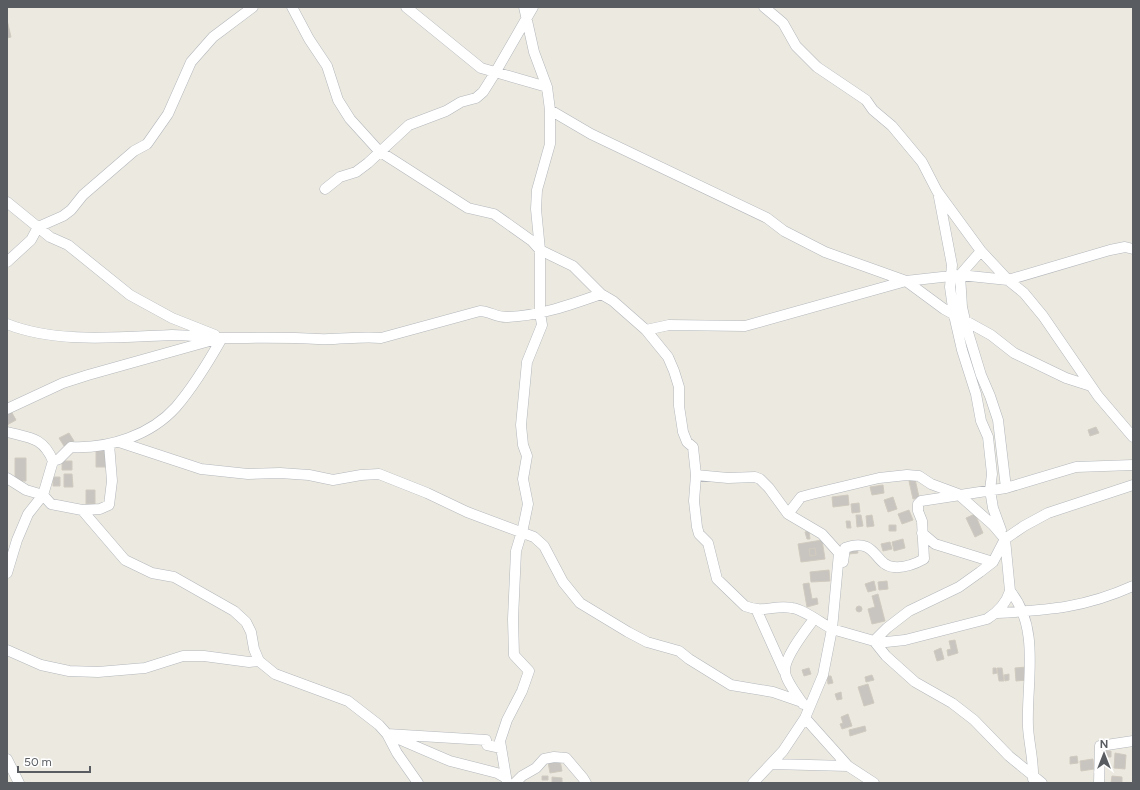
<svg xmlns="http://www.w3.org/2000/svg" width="1140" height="790" viewBox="0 0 1140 790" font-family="Figtree,sans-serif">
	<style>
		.building { fill: #c8c5c0; stroke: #d0cabf; fill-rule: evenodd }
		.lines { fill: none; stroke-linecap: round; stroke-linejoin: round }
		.minor-casing { stroke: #b3b7bb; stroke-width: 11 }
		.minor { stroke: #fff; stroke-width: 10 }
	</style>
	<rect width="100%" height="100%" fill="#ece9e0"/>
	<path class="building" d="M7 20 11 37 7 38Z
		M11 411 16 420 7 425V414Z
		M1096 427 1099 433 1090 436 1088 430Z
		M69 433 74 441 64 446 59 438Z
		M96 450H106V467H96Z
		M15 458H26V481H15Z
		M62 461H72V470H62Z
		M64 474H72L73 487H64Z
		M53 477H60V486H53Z
		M915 479 919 497 913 499 909 481Z
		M883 485 884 493 872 495 870 487Z
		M86 490H95V504H86Z
		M848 495 849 505 833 507 832 497Z
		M893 497 897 509 888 512 884 500Z
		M859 503 860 512 852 513 851 504Z
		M909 510 913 520 902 524 898 514Z
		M975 514 983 533 975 537 966 518Z
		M856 515H861L863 526 857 527Z
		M872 515 874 526 867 527 866 516Z
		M846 521H850L851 528H847Z
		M889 525H896V531H889Z
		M809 531 810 539H807L805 532Z
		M903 539 905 548 894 551 892 542Z
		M822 540 825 559 801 562 798 544ZM815 548 816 555 810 556 809 549Z
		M890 542 892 549 883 551 881 544Z
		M815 548 816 555 810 556 809 549Z
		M857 548 858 553 849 554V550Z
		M829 570 830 581 811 582 810 572Z
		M874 581 876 590 868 592 865 584Z
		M887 581 888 589 879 590 878 582Z
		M809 583 812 599 817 598 818 604 807 607 803 584Z
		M878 594 885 621 872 624 868 609 875 607 872 596Z
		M856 609a3 3 0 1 1 6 0a3 3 0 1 1-6 0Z
		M955 640 958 653 948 656 947 650 951 649 949 641Z
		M941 648 944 659 937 661 934 651Z
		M1026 667 1027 680 1016 681 1015 668Z
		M809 668 811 674 804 676 802 670Z
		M993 668H996L997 673 993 674Z
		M997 668H1002L1004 681H999Z
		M1009 674V680L1005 681 1004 675Z
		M872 675 874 680 866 682 865 677Z
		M827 676H831L833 683 828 684Z
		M868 684 874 703 864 706 858 687Z
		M841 692 842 699 837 700 835 694Z
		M848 714 852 726 842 729 840 724 843 723 841 717Z
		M865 726 866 731 850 736 849 730Z
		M1104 751H1111V757H1104Z
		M1115 753 1126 755 1125 769 1114 768Z
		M1077 756 1078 763 1070 764V757Z
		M1093 759 1094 769 1081 771 1080 761Z
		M560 760 562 771 550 773 548 762Z
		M542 776H548V780H542Z
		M1112 776 1122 777V783H1111Z
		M552 777 562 778V783H552Z"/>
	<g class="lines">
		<g class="minor-casing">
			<path id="minor" d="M292 7 309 39 327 66 338 100 350 119 379 151 468 208 494 214 532 241 540 250 573 266 601 294 613 301 646 330 668 357 674 371 679 387V406L683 432 687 442 693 447 696 475
				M406 7 481 68 547 87 550 110
				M524 7 534 52 547 87
				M764 7 783 23 796 46 817 67 866 100 873 110 892 126 922 162 937 191 981 251 960 275 962 307 967 329 981 375 990 396 998 420 1006 488
				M325 189 340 177 356 172 368 163 409 125 446 111 461 102 476 98 483 92 495 73 533 7
				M939 197 952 265 950 287 954 315 962 350 976 394 981 421 988 437 992 474 990 490 993 508 1001 530
				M7 202 50 237 68 245 130 295 172 318 215 335
				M981 251 1008 280 1024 293 1043 316 1098 396 1133 437
				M7 262 31 240 38 227 63 216 71 210 83 195 134 151 147 144 168 114 191 62 213 37 253 7
				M7 324C57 344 120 337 172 335 190 335 206 338 224 338 255 338 286 337 318 339 339 340 360 336 381 338L480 311C489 311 498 318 507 317 539 316 570 305 601 294
				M646 330 669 325 745 326 906 281 960 275 1008 280 1110 250 1125 247 1133 249
				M7 409 63 383 88 375 213 340
				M7 432C30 438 43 437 53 461L43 495 51 504 82 510 100 509 109 505 112 481 109 444
				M119 442 201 469 248 474 280 473 309 475 333 480 361 475 379 474 427 493 467 512 534 537 544 546 563 582 580 603 628 632 647 642 679 651 689 659 731 685 773 692 802 702
				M53 461 59 459 71 447C109 449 151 435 176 407 194 386 209 361 222 338
				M907 475 919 476 931 484 958 494 993 525 1005 539 1010 591C1006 604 998 612 987 619L905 640 886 642 874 641 832 629 839 553 822 534 788 514 801 497 812 494 879 478Z
				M7 478 26 490 43 495 28 514 17 540 7 573
				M82 510 125 560 152 573 174 577 234 611 246 622 251 632 254 649 259 661 275 674 348 701 379 725 387 734 397 753 418 783
				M922 533 935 544 993 562
				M843 562 845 548C877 536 874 566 894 567 905 568 915 564 924 559L922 521 918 511V504L921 501 1006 488 1076 467 1133 465
				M1010 591C1041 628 1026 683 1028 727 1029 744 1034 762 1033 779
				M757 611 784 671
				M997 613C1049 610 1084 608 1133 586
				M7 650 41 665 69 671 98 672 145 668 183 656H204L249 662 259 661
				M803 704C798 696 785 680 785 671 784 657 806 630 814 619
				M805 718 848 766 874 783
				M501 748 487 745 486 740 387 734 450 761 497 773 506 778
				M7 759 19 783
				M771 764 848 766
				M507 783 500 741 507 720 522 691 529 671 514 655 513 619 516 551 523 528 528 504 523 479 527 456 523 445 521 425 527 362 542 325 540 313V250L536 209 537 190 550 144V110L591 134 767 218 784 231 825 252 906 281 944 309 991 335 1014 353 1066 378 1091 386
				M515 783 522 776 536 768 544 759 554 757 566 758 583 778 586 783
				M753 783 783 751 805 718 823 675 832 629C821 623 803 609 792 608 774 604 765 614 745 606L717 579 708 543 699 534 697 527 694 501 696 475 728 478 755 477 760 479 769 488 788 514
				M1042 783 1009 756 974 720 952 703 915 682 886 656 874 641 887 628 909 611 959 587 980 572 993 562 1005 539 1024 526 1048 513 1133 485
				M1099 783 1100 746 1133 741"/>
		</g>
		<use href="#minor" class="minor"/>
	</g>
	<rect width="1140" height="790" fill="none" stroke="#595d61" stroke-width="16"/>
	<g transform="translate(1104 754)" stroke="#ffffff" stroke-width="3" paint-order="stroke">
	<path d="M0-3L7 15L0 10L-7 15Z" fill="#595d61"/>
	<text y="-6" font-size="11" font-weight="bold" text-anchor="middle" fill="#595d61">N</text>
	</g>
	<path d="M18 766v6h72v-6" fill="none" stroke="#595d61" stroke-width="2"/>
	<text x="24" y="766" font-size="12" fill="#595d61" stroke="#ffffff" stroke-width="3" paint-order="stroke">50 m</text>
</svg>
